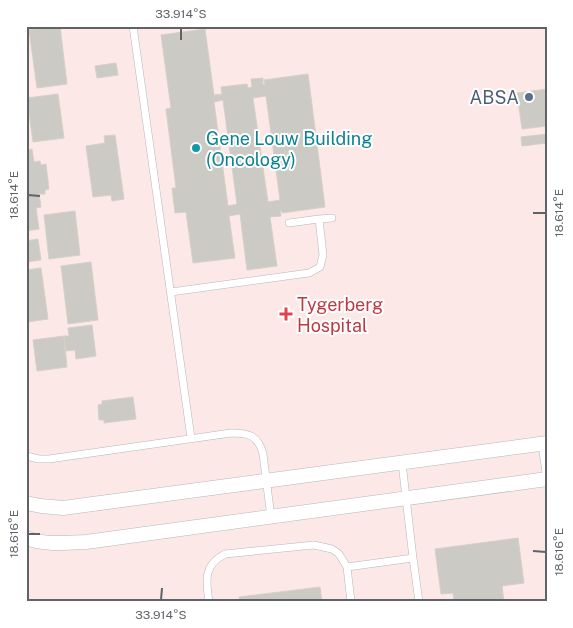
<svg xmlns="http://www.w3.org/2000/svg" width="573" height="628" viewBox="0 0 573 628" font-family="'Public Sans',sans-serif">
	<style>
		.medical { fill: #fce8e6 }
		.building { fill: #cccac5; stroke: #d6d1c6; fill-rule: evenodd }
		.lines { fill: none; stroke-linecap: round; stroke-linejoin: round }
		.lane-casing { stroke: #b5b8bc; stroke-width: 8 }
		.street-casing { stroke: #b5b8bc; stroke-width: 15 }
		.lane { stroke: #fff; stroke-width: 7 }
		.street { stroke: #fff; stroke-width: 14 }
		.ticks { fill: none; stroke: #5f6368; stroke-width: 2 }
		.service-dot { fill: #5c6f8a; stroke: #fff; stroke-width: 2 }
		.culture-dot { fill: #0f9aa8; stroke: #fff; stroke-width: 2 }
		.health-dot { fill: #e0444e; stroke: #fff; stroke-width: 2 }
		.labels { text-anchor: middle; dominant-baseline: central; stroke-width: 4; stroke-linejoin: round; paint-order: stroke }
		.service-label { font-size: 18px; fill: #4e5e75; stroke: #fff; text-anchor: end }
		.culture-label { font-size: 18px; fill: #0d838f; stroke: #fff; text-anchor: start }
		.health-label { font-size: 18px; fill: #be3a42; stroke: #fff; text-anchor: start }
		.neatline { fill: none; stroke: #5f6368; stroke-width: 2 }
		.ticks-label { font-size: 12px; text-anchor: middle; fill: #5f6368 }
	</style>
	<rect width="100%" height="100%" fill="#f1efe8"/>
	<path class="medical" d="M26 26H547V602H26Z"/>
	<path class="building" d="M60 26 67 84 37 88 29 30Z
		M205 29 214 95 222 94 221 87 247 84 248 88 252 87 251 79 263 78V85L265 84 264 80 308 74 325 207 282 213V211H280L281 216 270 217 277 266 247 270 240 214 229 216 235 258 193 263 186 212 175 213 172 188H176L166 109 171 108 161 35ZM266 96 280 200 268 202 253 98ZM223 100 237 204 228 206 214 102Z
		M116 63 118 75 97 78 95 66Z
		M547 89V126L522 129 517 93Z
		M58 94 64 138 33 142 27 98Z
		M547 134V143L522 146 521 137Z
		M26 135 28 150 32 149 34 162 40 161 41 165 46 164 49 189 45 190V194H39L41 207 36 208 39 229 26 231Z
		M115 135 124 199 112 201 111 195 93 197 86 146 105 143 104 136Z
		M75 211 80 255 49 259 44 215Z
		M38 239 41 260 26 262V241Z
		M91 262 98 320 68 324 61 266Z
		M41 268 48 319 27 322 26 270Z
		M92 325 96 356 76 359 75 350 65 351 64 336H69L68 328Z
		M64 336 67 367 37 371 33 340Z
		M133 397 136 419 104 423V420H99L98 405 102 404V401Z
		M518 538 524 583 502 586 504 602H454L453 593 441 594 435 549Z
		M320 587 322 602H240L239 597Z"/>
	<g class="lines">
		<g class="lane-casing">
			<path id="lane" d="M133 26 191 438
				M319 219 332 218
				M171 292 309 273 320 267 323 255 319 219 289 223
				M542 444 547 480
				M26 456 39 459H49L231 433C249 433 258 435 263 454L271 517
				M413 558 419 602
				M347 567 413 558 402 463
				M209 602C206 581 203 565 225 554L314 545 332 549 339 554 347 567 351 602"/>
		</g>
		<g class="street-casing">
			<path id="street" d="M26 503 41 506 63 508 547 443
				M26 538C45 545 66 543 86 542L547 479"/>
		</g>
		<use href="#lane" class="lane"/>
		<use href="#street" class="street"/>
	</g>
	<path class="ticks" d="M181 40V28M28 195 40 196M533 213H546M28 534H40M533 551 546 552M161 600 162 588"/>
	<circle class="service-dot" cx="529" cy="97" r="5"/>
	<circle class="culture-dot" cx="196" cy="148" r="5"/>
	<path class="health-dot" d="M283.5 306.5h5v5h5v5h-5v5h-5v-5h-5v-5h5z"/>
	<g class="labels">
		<g class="service-label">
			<text x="519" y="97">ABSA</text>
		</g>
		<g class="culture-label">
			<text x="206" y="138">Gene Louw Building<tspan x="206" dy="21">(Oncology)</tspan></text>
		</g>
		<g class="health-label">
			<text x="297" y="304">Tygerberg<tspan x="297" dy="21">Hospital</tspan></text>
		</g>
	</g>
	<rect width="573" height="628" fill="none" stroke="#ffffff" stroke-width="55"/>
	<rect x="28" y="28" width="518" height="572" class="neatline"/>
	<g class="ticks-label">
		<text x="181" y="18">33.914°S</text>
		<text transform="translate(14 195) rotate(-90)" y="4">18.614°E</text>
		<text transform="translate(559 213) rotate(-90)" y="4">18.614°E</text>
		<text transform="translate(14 534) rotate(-90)" y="4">18.616°E</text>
		<text transform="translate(559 552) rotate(-90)" y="4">18.616°E</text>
		<text x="161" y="619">33.914°S</text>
	</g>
</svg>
